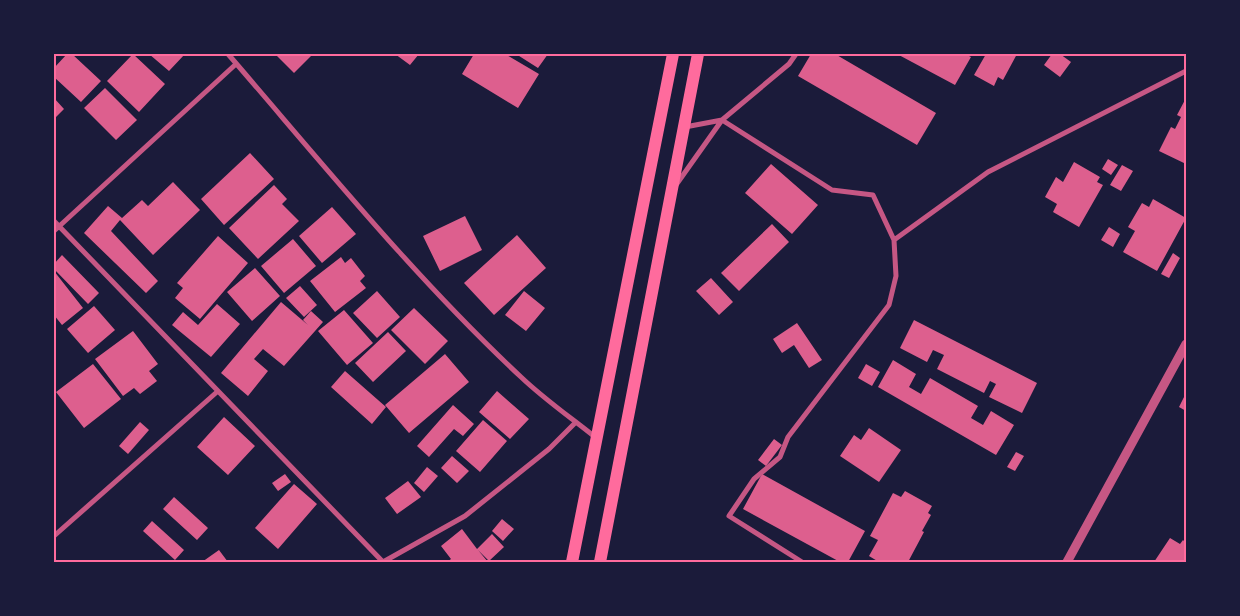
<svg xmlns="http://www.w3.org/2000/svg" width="1240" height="616" viewBox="0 0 1240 616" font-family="'Alegreya Sans',sans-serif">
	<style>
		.building { fill: #dd5f8e }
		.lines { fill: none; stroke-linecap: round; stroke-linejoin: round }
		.minor { stroke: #c65784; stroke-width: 5 }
		.tertiary { stroke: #c65784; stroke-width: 9 }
		.primary { stroke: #ff6b9d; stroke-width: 12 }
		.neatline { fill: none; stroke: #ff6b9d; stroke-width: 2 }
	</style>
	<rect width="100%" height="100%" fill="#1b1b3a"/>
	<path class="building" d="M67 54H72L101 81 81 102 54 77V68Z
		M133 54 165 84 139 112 107 81Z
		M149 54H185L169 71Z
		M275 54H313L294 73Z
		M395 54H419L410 65Z
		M474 54H505L539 74 518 108 462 74Z
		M516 54H548L538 68Z
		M811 54H835L936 113 917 145 798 76Z
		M897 54H965L971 57 955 85Z
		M986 54H1017L1003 80 998 77 994 86 974 75Z
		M1052 54H1060L1071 62 1060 77 1044 65Z
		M105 88 137 120 116 140 84 108Z
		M54 98 64 109 54 119Z
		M1186 98V164L1159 151 1171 127 1175 129 1181 117 1177 115Z
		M250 153 274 179 224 225 201 199Z
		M1108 159 1118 165 1111 175 1102 169Z
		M1074 162 1100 177 1097 182 1103 185 1079 227 1053 212 1057 204 1045 197 1056 177 1063 182Z
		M771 164 818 205 792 234 745 193Z
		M1122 165 1133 171 1121 191 1110 185Z
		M173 182 200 210 153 255 120 220 111 231 158 281 146 293 84 233 108 206 122 218 142 200 148 206Z
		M274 185 287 199 282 204 299 221 258 259 229 228Z
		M1153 199 1186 218 1157 271 1123 252 1135 231 1128 227 1142 203 1149 207Z
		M332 207 356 234 322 263 299 236Z
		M465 216 482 250 440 271 423 236Z
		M772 224 789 242 739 291 721 273Z
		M1109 227 1120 234 1113 247 1101 240Z
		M517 235 546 268 494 315 464 283Z
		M218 236 248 263 200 319 175 298 183 288 177 283Z
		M293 239 316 266 284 293 261 266Z
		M1173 253 1180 258 1169 278 1161 274Z
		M62 255 99 293 88 304 54 269V264Z
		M341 257 345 263 351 258 365 276 360 281 366 288 335 312 310 281Z
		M255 268 280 296 252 321 227 292Z
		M54 271 83 308 62 325 54 315Z
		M711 278 733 302 719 315 696 291Z
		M300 286 317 305 304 317 286 298Z
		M377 291 400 317 377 338 353 313Z
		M524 291 545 308 526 331 505 315Z
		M281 302 308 325 303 320 311 311 323 322 284 366 263 349 254 359 268 371 248 396 221 373Z
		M217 304 240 324 211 357 172 325 183 312 198 325Z
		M94 306 115 330 88 353 67 329Z
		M414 308 448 341 425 364 391 330Z
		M344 310 373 343 347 365 318 331Z
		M914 320 1037 383 1022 413 989 397 996 384 990 381 984 393 937 369 944 355 933 350 927 362 900 348Z
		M797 323 822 360 809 368 794 345 782 353 773 339Z
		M133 331 158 364 149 371 157 381 140 394 134 388 123 396 95 359Z
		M388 332 406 351 373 382 355 363Z
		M445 354 469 382 409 433 385 405Z
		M893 360 916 374 909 387 921 394 930 378 978 406 971 418 983 425 991 411 1014 425 996 455 878 387Z
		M93 364 121 399 84 428 56 392Z
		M866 364 880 372 872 386 858 378Z
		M345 371 386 407 372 424 331 387Z
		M497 391 529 419 510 439 479 412Z
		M1186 393V411L1179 407Z
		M453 405 474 424 463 436 454 429 429 457 417 446Z
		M224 417 255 446 228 475 197 447Z
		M483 420 507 441 480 472 456 451Z
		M140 422 149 430 128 454 119 446Z
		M869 428 901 450 879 482 840 456 854 435 861 440Z
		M774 439 782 445 766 466 758 460Z
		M1016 452 1024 456 1015 471 1007 467Z
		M452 456 469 471 457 483 441 468Z
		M427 467 438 476 424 492 414 483Z
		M285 474 291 482 278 491 272 483Z
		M762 474 865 531 848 562H840L743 509Z
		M408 481 421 497 397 514 385 498Z
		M294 484 317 504 278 549 255 528Z
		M905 491 932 506 928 513 931 515 922 531 924 532 908 562H879L869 556 878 540 870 536 893 493 901 497Z
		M174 497 208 528 197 540 163 509Z
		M502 519 514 529 503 541 492 531Z
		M152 521 184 550 175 560 143 531Z
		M462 529 477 549 492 534 504 547 489 561 478 550 488 562H447L451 559 441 546Z
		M1170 538 1180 544 1183 540 1186 543V562H1154Z
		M219 550 228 562H202Z"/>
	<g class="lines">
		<path class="minor" d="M228 54C323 164 415 278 521 377 544 399 570 417 595 437
			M685 127 722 120 832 190 873 195 894 240 988 172 1186 71
			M676 185 722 120 789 64 796 54
			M54 221 383 562 465 516 549 449 576 422
			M54 231 236 64
			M54 536 218 391
			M802 562 729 516 754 479 780 457 788 437 889 305 896 276 894 240"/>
		<path class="tertiary" d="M1067 562 1186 344"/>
		<path class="primary" d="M572 562 673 54
			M600 562 698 54"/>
	</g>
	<rect width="1240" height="616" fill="none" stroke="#1b1b3a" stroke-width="110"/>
	<rect x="55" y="55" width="1130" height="506" class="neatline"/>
</svg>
